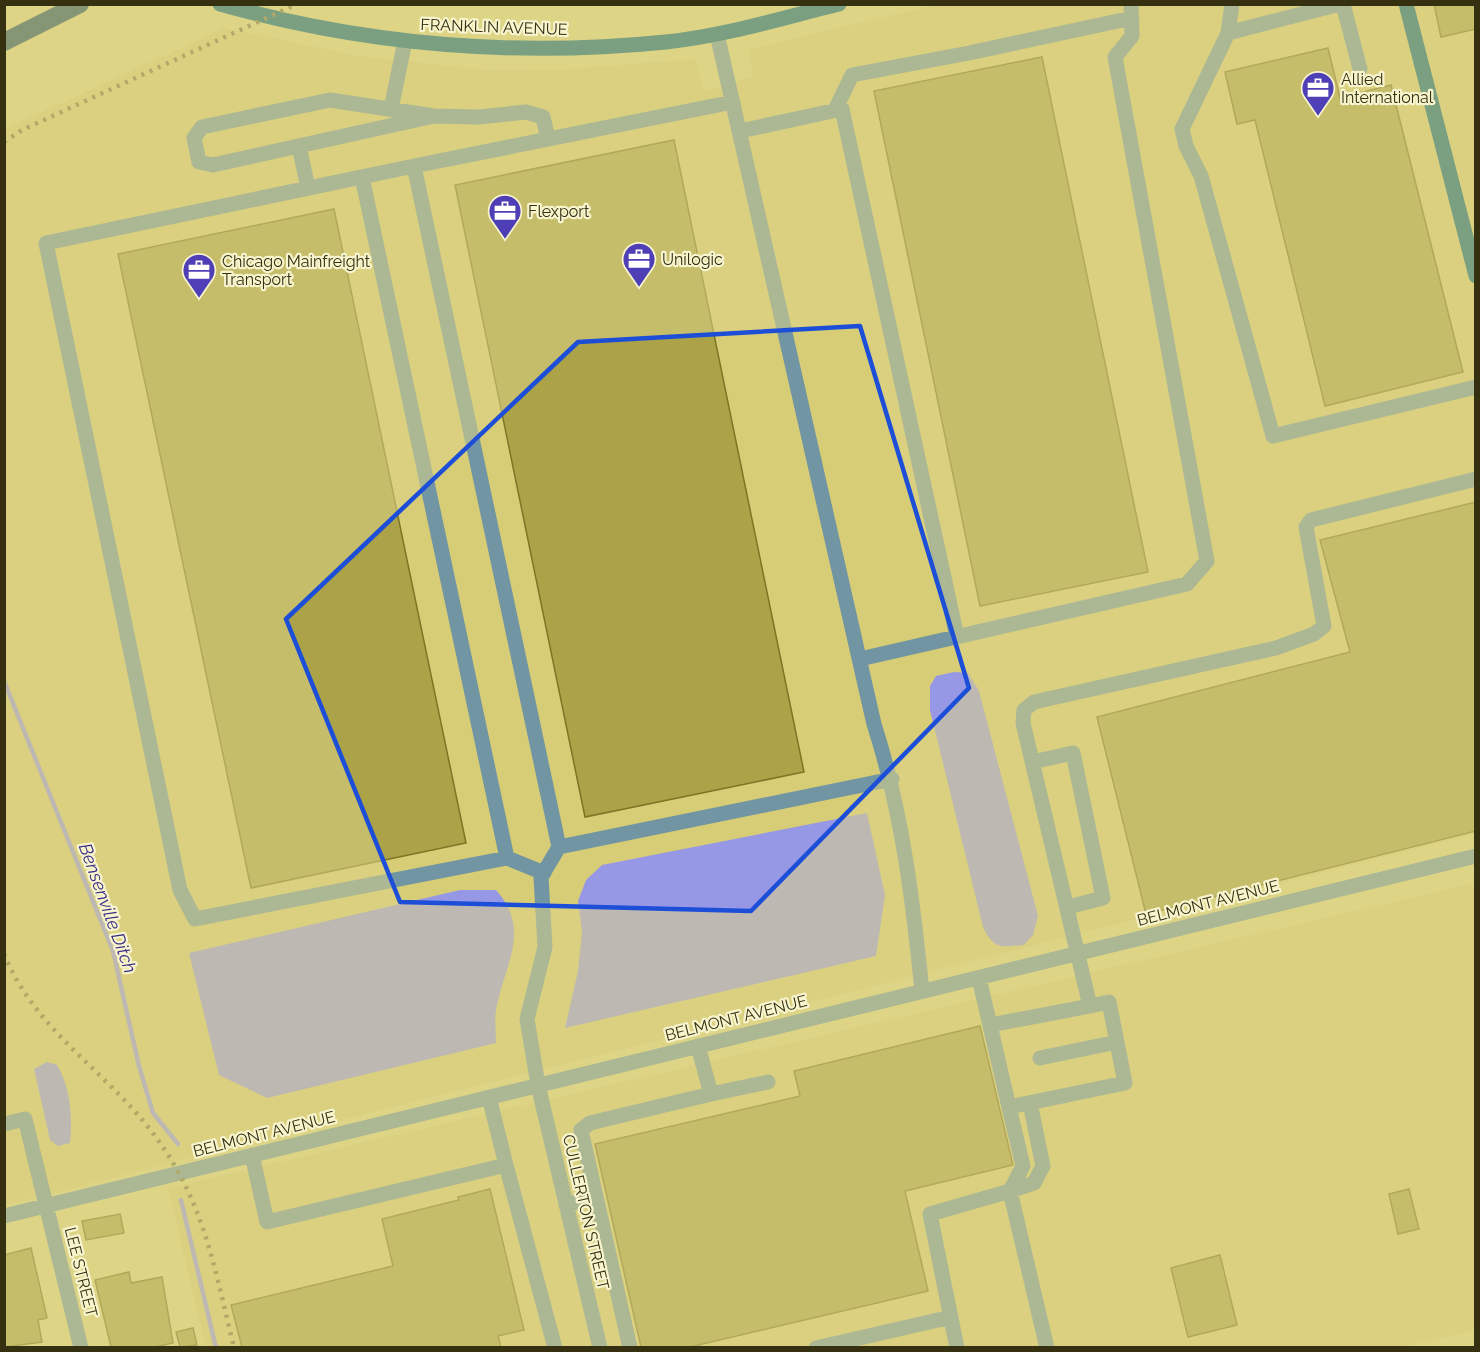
<svg xmlns="http://www.w3.org/2000/svg" width="1480" height="1352" viewBox="0 0 1480 1352" font-family="Raleway,sans-serif">
	<style>
		.built { fill: #d7cd76 }
		.water { fill: #9798e5 }
		.lines { fill: none; stroke-linecap: round; stroke-linejoin: round }
		.stream { stroke: #9798e5; stroke-width: 4.5 }
		.building { fill: #aca248; stroke: #7d7425; stroke-width: 1.5 }
		.minor { stroke: #7195a3; stroke-width: 15 }
		.major { stroke: #05627a; stroke-width: 15 }
		.highway { stroke: #194c5c; stroke-width: 18 }
		.rail { stroke: #7b7542; stroke-width: 4.5; stroke-dasharray: 3 6; stroke-linecap: butt }
		.marked { fill: none; stroke: #1d4ed8; stroke-width: 4.5; stroke-linejoin: round }
		.labels { text-anchor: middle; dominant-baseline: central; stroke-width: 4.5; stroke-linejoin: round; paint-order: stroke }
		.street-label { font-size: 16px; fill: #343010; stroke: #f7f4ce }
		.poi-label { font-size: 16px; fill: #343010; stroke: #f7f4ce; text-anchor: start }
		.water-label { font-size: 18px; font-style: italic; fill: #382b84; stroke: #f7f4ce }
	</style>
	<rect width="100%" height="100%" fill="#ddd486"/>
	<path class="built" d="M935 5H1475V834L5 1205 4 129 225 28 358 56 486 70 568 69 696 59 704 91 753 77 749 49Z
		M1475 883V1330L1402 1347H206L168 1188Z"/>
	<path class="water" d="M954 672 968 673 979 691 1038 916 1033 935 1024 945C1001 947 994 950 983 927L930 710V686L936 676Z
		M867 813 885 895 876 956 565 1028 578 971 582 932 578 901 586 880 602 865Z
		M460 890H496C531 929 506 962 497 1005 494 1017 496 1031 496 1043L267 1098 219 1075 189 953Z
		M47 1062 57 1065C70 1086 73 1118 70 1143L58 1146 50 1140 34 1069Z"/>
	<g class="lines">
		<path class="stream" d="M4 681 113 951 139 1066 153 1113 178 1144
			M181 1200 216 1348"/>
	</g>
	<path class="building" d="M1434 4H1476V29L1441 37Z
		M1328 48 1340 98 1391 85 1463 372 1325 406 1255 120 1237 124 1225 72Z
		M1042 57 1148 572 980 606 874 91Z
		M674 140 804 772 585 817 455 185Z
		M334 209 466 843 251 888 118 254Z
		M1476 502V831L1146 914 1097 717 1350 652 1320 540Z
		M980 1026 1013 1165 905 1191 928 1291 690 1347H641L595 1144 800 1096 794 1071Z
		M490 1189 524 1330 498 1336 501 1347H242L231 1305 393 1266 382 1219 459 1200 458 1197Z
		M1409 1189 1419 1229 1398 1234 1389 1194Z
		M120 1214 124 1233 86 1240 82 1221Z
		M31 1248 47 1318 38 1320 42 1342 4 1347V1255Z
		M1220 1255 1237 1325 1188 1337 1171 1268Z
		M129 1272 131 1283 162 1277 173 1343 154 1347H111L95 1280Z
		M193 1328 197 1345 180 1347 176 1332Z"/>
	<g class="lines">
		<path class="minor" d="M1232 4 1228 33 1182 129 1186 146 1201 176 1273 436 1476 387
			M1343 4 1360 69
			M1228 33 1340 4
			M717 34 874 724C902 811 913 901 922 991
			M733 102 414 166 559 847 892 779
			M391 109 405 41
			M835 110 852 75 969 53 1132 18
			M434 116 330 100 202 127 194 138 199 162 213 165 434 116 479 117 526 112 543 117 548 139
			M740 131 842 109 957 637
			M299 146 308 188
			M414 166 46 243 180 890 195 919 507 858 544 873
			M362 177 507 858
			M860 659 1187 584 1207 561 1115 57 1132 36 1131 4
			M1032 762 1073 753 1103 898 1068 907
			M559 847 541 877 545 947 527 1019 538 1085 600 1348
			M979 978 1009 1107 1125 1083 1109 1002 1090 1006 1023 723 1024 710 1034 702 1276 648 1314 634 1324 626 1306 527 1311 520 1476 479
			M990 1025 1090 1006
			M1040 1058 1117 1042
			M711 1094 768 1082
			M1009 1107 1023 1166 1010 1191 1034 1183 1043 1166 1030 1103
			M4 1124 25 1119 81 1348
			M252 1155 267 1222 506 1165 489 1097
			M506 1165 555 1348
			M566 1205 594 1198
			M4 1216 1476 856
			M630 1348 581 1130 590 1123 711 1094 698 1046
			M816 1348 951 1317
			M957 1348 930 1214 1010 1191 1047 1348"/>
		<path class="major" d="M220 4C365 45 516 57 666 42 724 36 782 18 839 4
			M1406 4 1476 276"/>
		<path class="highway" d="M4 42 80 4"/>
		<path class="rail" d="M4 142 22 130 297 4
			M4 954C36 1032 107 1071 155 1136 204 1201 215 1270 234 1348"/>
	</g>
	<path d="M0 0H1480V1352H0ZM860 326 969 688 751 911 400 902 286 619 578 342Z" fill="#ddd486" fill-opacity=".55" fill-rule="evenodd"/>
	<path class="marked" d="M860 326 969 688 751 911 400 902 286 619 578 342Z"/>
	<defs>
		<g id="office-pin" transform="scale(1.725)"><path d="M0 17L-7.5 6A9.5 9.5 0 1 1 7.5 6Z" fill="#4f3fb6" stroke="#f7f4ce"/><path d="M-6-3h4V-5.5h4V-3h4V5H-6ZM-1-4.5V-3h2v-1.5ZM-6 0V1H6V0Z" fill="#fff"/></g>
	</defs>
	<g fill-rule="evenodd">
		<use href="#office-pin" x="1318" y="88"/>
		<use href="#office-pin" x="505" y="211"/>
		<use href="#office-pin" x="639" y="259"/>
		<use href="#office-pin" x="199" y="270"/>
	</g>
	<g class="labels">
		<g class="street-label">
			<text transform="translate(494 27) rotate(2)">FRANKLIN AVENUE</text>
			<text transform="translate(1208 903) rotate(-14)">BELMONT AVENUE</text>
			<text transform="translate(736 1018) rotate(-14)">BELMONT AVENUE</text>
			<text transform="translate(264 1134) rotate(-14)">BELMONT AVENUE</text>
			<text transform="translate(586 1212) rotate(77)">CULLERTON STREET</text>
			<text transform="translate(81 1272) rotate(76)">LEE STREET</text>
		</g>
		<g class="poi-label">
			<text x="1341" y="79">Allied<tspan x="1341" dy="18">International</tspan></text>
			<text x="528" y="211">Flexport</text>
			<text x="662" y="259">Unilogic</text>
			<text x="222" y="261">Chicago Mainfreight<tspan x="222" dy="18">Transport</tspan></text>
		</g>
		<g class="water-label">
			<text transform="translate(108 908) rotate(70)">Bensenville Ditch</text>
		</g>
	</g>
	<rect width="1480" height="1352" fill="none" stroke="#343010" stroke-width="12"/>
</svg>
